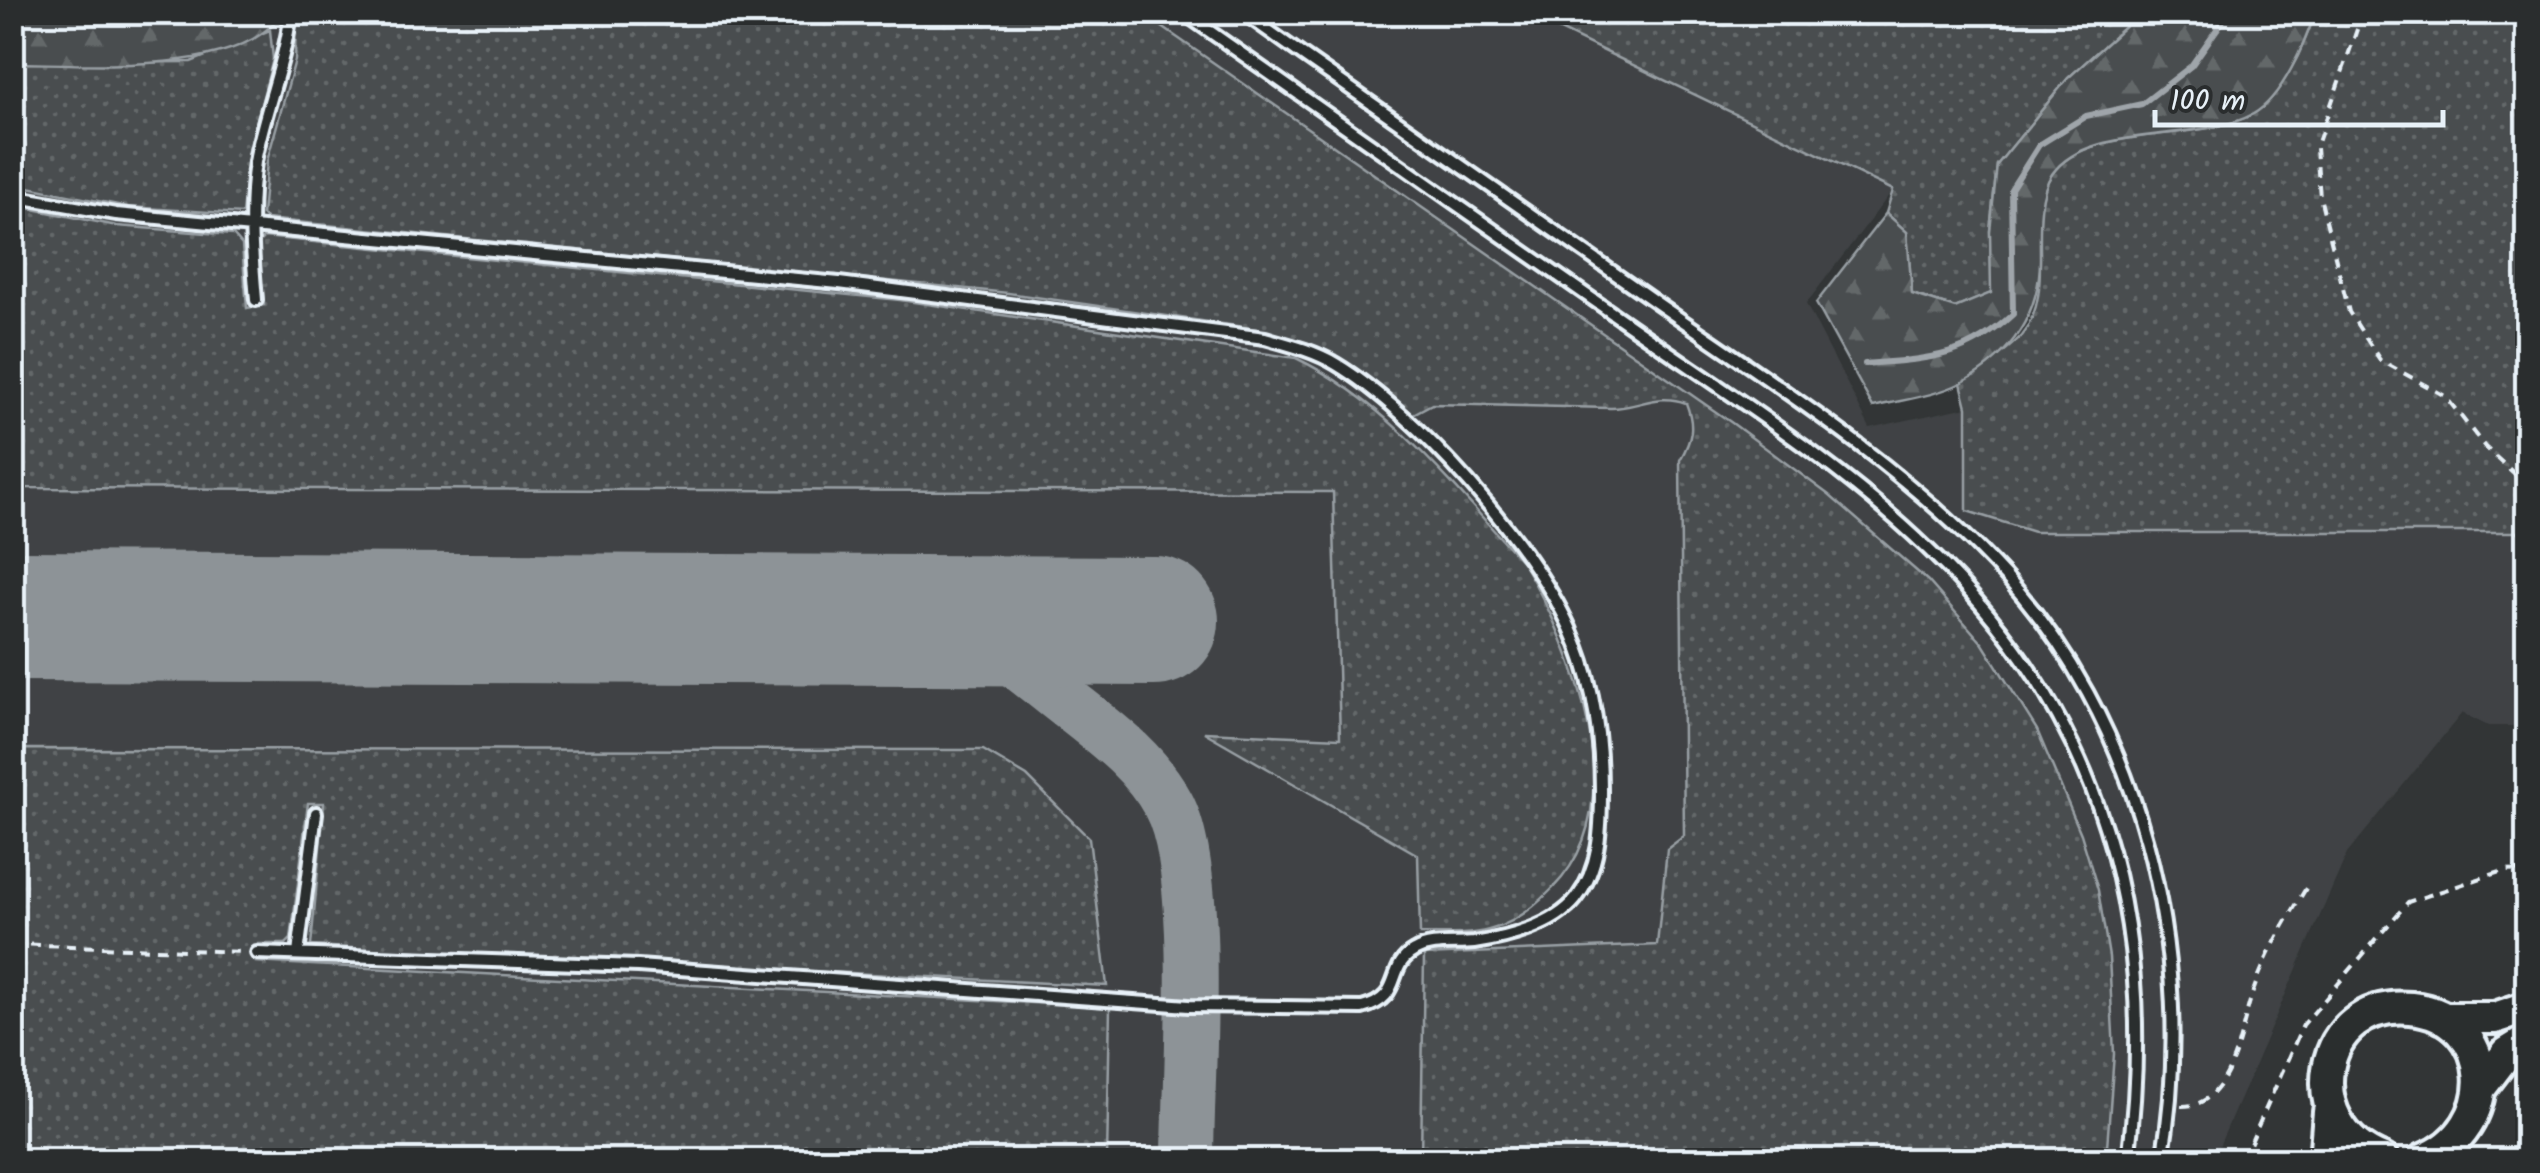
<svg xmlns="http://www.w3.org/2000/svg" width="2540" height="1173" viewBox="0 0 2540 1173" font-family="Kalam,sans-serif">
	<style>
		.built { fill: #3f4244 }
		.grass { fill: url(#grass-dots); stroke: #989fa4; stroke-width: 2.5 }
		.forest { fill: url(#forest-firs); stroke: #989fa4; stroke-width: 2.5 }
		.lines { fill: none; stroke-linecap: round; stroke-linejoin: round }
		.stream { stroke: #9fa5aa; stroke-width: 6 }
		.taxiway { stroke: #8d9397; stroke-width: 52 }
		.runway { stroke: #8d9397; stroke-width: 130 }
		.service-casing { stroke: #e8f1f8; stroke-width: 18 }
		.primary-casing { stroke: #e8f1f8; stroke-width: 38 }
		.path { stroke: #e8f1f8; stroke-width: 4; stroke-dasharray: 10 8; stroke-linecap: butt }
		.service { stroke: #2a2d2e; stroke-width: 10 }
		.primary { stroke: #2a2d2e; stroke-width: 30 }
	</style>
	<defs>
		<pattern id="grass-dots" width="8" height="8" patternUnits="userSpaceOnUse" patternTransform="scale(2.5)"><rect width="8" height="8" fill="#494d4f"/><path d="M2 2h.1M6 6h.1" fill="none" stroke="#636769" stroke-width="1.8" stroke-linecap="round"/></pattern>
		<pattern id="forest-firs" width="22" height="20" patternUnits="userSpaceOnUse" patternTransform="scale(2.5)"><rect width="22" height="20" fill="#494d4f"/><path d="M5 1l3.5 6h-7zM16 11l3.5 6h-7z" fill="#636769"/></pattern>
	</defs>
	<rect width="100%" height="100%" fill="#323536"/>
	<filter id="ink" filterUnits="userSpaceOnUse"><feTurbulence type="fractalNoise" baseFrequency=".01" numOctaves="2"/><feDisplacementMap in="SourceGraphic" scale="20" xChannelSelector="R" yChannelSelector="G"/><feConvolveMatrix kernelMatrix="1 2 1 2 8 2 1 2 1" color-interpolation-filters="sRGB"/></filter>
	<g filter="url(#ink)">
		<path class="built" d="M12 13H1532L1893 190 1806 304 1870 428 1967 407 1968 512 2034 532H2527V726H2488L2462 713 2347 854 2213 1160H13Z"/>
		<path class="grass" d="M1532 12 2140 13 2068 78 1997 165 1990 231 1992 293 1955 308 1912 294 1907 232 1886 213 1893 190 1531 16Z
			M296 13H1142L1732 423 1829 495 1928 581 1983 644 2037 730 2081 834 2098 890 2109 957 2114 1054 2106 1160H1421L1424 955 1657 945 1667 849 1684 836 1680 460C1692 439 1695 426 1686 403 1657 392 1639 408 1611 408 1551 407 1492 405 1432 404L1413 414C1364 373 1320 342 1257 329L1008 293 266 219 262 215 267 161 295 60Z
			M2315 13H2527V532H2034L1967 511V407L1961 383C1980 368 2005 354 2021 336 2059 291 2023 216 2052 174 2087 123 2199 144 2253 114 2282 98 2305 43 2315 13Z
			M270 30 273 59 249 150 242 214 128 207 13 184 12 63 191 62Z
			M13 205 117 226 233 235 242 245 247 308 264 305 258 243 264 237 900 300 1296 358C1388 402 1456 489 1523 563 1575 649 1636 805 1552 889 1535 907 1513 924 1489 930 1467 936 1443 934 1420 934L1418 855 1204 732 1340 738 1333 492 13 488Z
			M13 749 983 750 1027 776 1089 838 1107 986 311 946 324 803H308L291 939 286 944H258L256 962 1110 1007 1107 1160H13Z"/>
		<path class="forest" d="M12 13 13 12 281 13C243 78 81 63 13 63Z
			M2140 13H2315C2305 43 2282 98 2253 114 2199 144 2088 122 2052 174 2038 194 2040 232 2040 256 2041 312 2012 356 1961 383 1936 396 1900 400 1873 407L1816 303 1886 213 1907 232 1912 294 1955 308 1991 293 1990 231 1997 165 2068 78Z"/>
		<g class="lines">
			<path class="stream" d="M1865 364C1928 359 1965 359 2013 314L2011 189 2039 145 2086 116 2142 104 2191 66 2229 12"/>
			<path class="taxiway" d="M891 621C976 626 996 646 1060 697 1100 729 1144 759 1168 804 1205 872 1188 1076 1188 1160"/>
			<path class="runway" d="M12 616 1154 621"/>
			<g class="service-casing">
				<path id="service" d="M1182 12C1331 117 1479 220 1628 324 1730 395 1838 462 1928 549 2104 717 2159 923 2128 1160
					M1242 12C1380 110 1519 207 1657 303 1774 384 1896 461 1994 564 2142 718 2198 954 2162 1160
					M12 196 116 214 839 283 1265 338C1290 345 1314 351 1336 364 1417 413 1531 542 1570 628 1593 678 1601 735 1601 790 1601 828 1600 868 1576 899 1554 926 1508 938 1474 943 1454 945 1431 941 1414 951 1385 967 1405 997 1362 1008L1189 1006 638 966 257 953
					M256 300C252 254 248 208 255 162 264 111 285 64 291 12
					M298 954 316 813"/>
			</g>
			<g class="primary-casing">
				<path id="primary" d="M2443 1018H2495L2528 1007
					M2481 1087 2507 1053 2528 1040
					M2325 1160 2329 1112
					M2383 1160C2294 1126 2317 998 2411 1008 2499 1017 2502 1130 2423 1160"/>
			</g>
			<path class="path" d="M2363 12 2316 148 2320 197 2349 312 2380 360 2445 396 2485 447 2528 486
				M12 944 243 952
				M2181 1106C2234 1108 2240 1025 2254 989 2267 952 2288 918 2308 885
				M2243 1160 2303 1025 2408 902 2503 871 2528 870"/>
			<use href="#service" class="service"/>
			<use href="#primary" class="primary"/>
		</g>
	</g>
	<rect width="2540" height="1173" fill="none" stroke="#2a2d2e" stroke-width="50"/>
	<rect x="25" y="25" width="2490" height="1123" fill="none" stroke="#e8f1f8" stroke-width="4" filter="url(#ink)"/>
	<path d="M2155 110v15h288v-15" fill="none" stroke="#e8f1f8" stroke-width="5"/>
	<text x="2170" y="110" font-size="30" fill="#e8f1f8" stroke="#2a2d2e" stroke-width="8" paint-order="stroke">100 m</text>
</svg>
